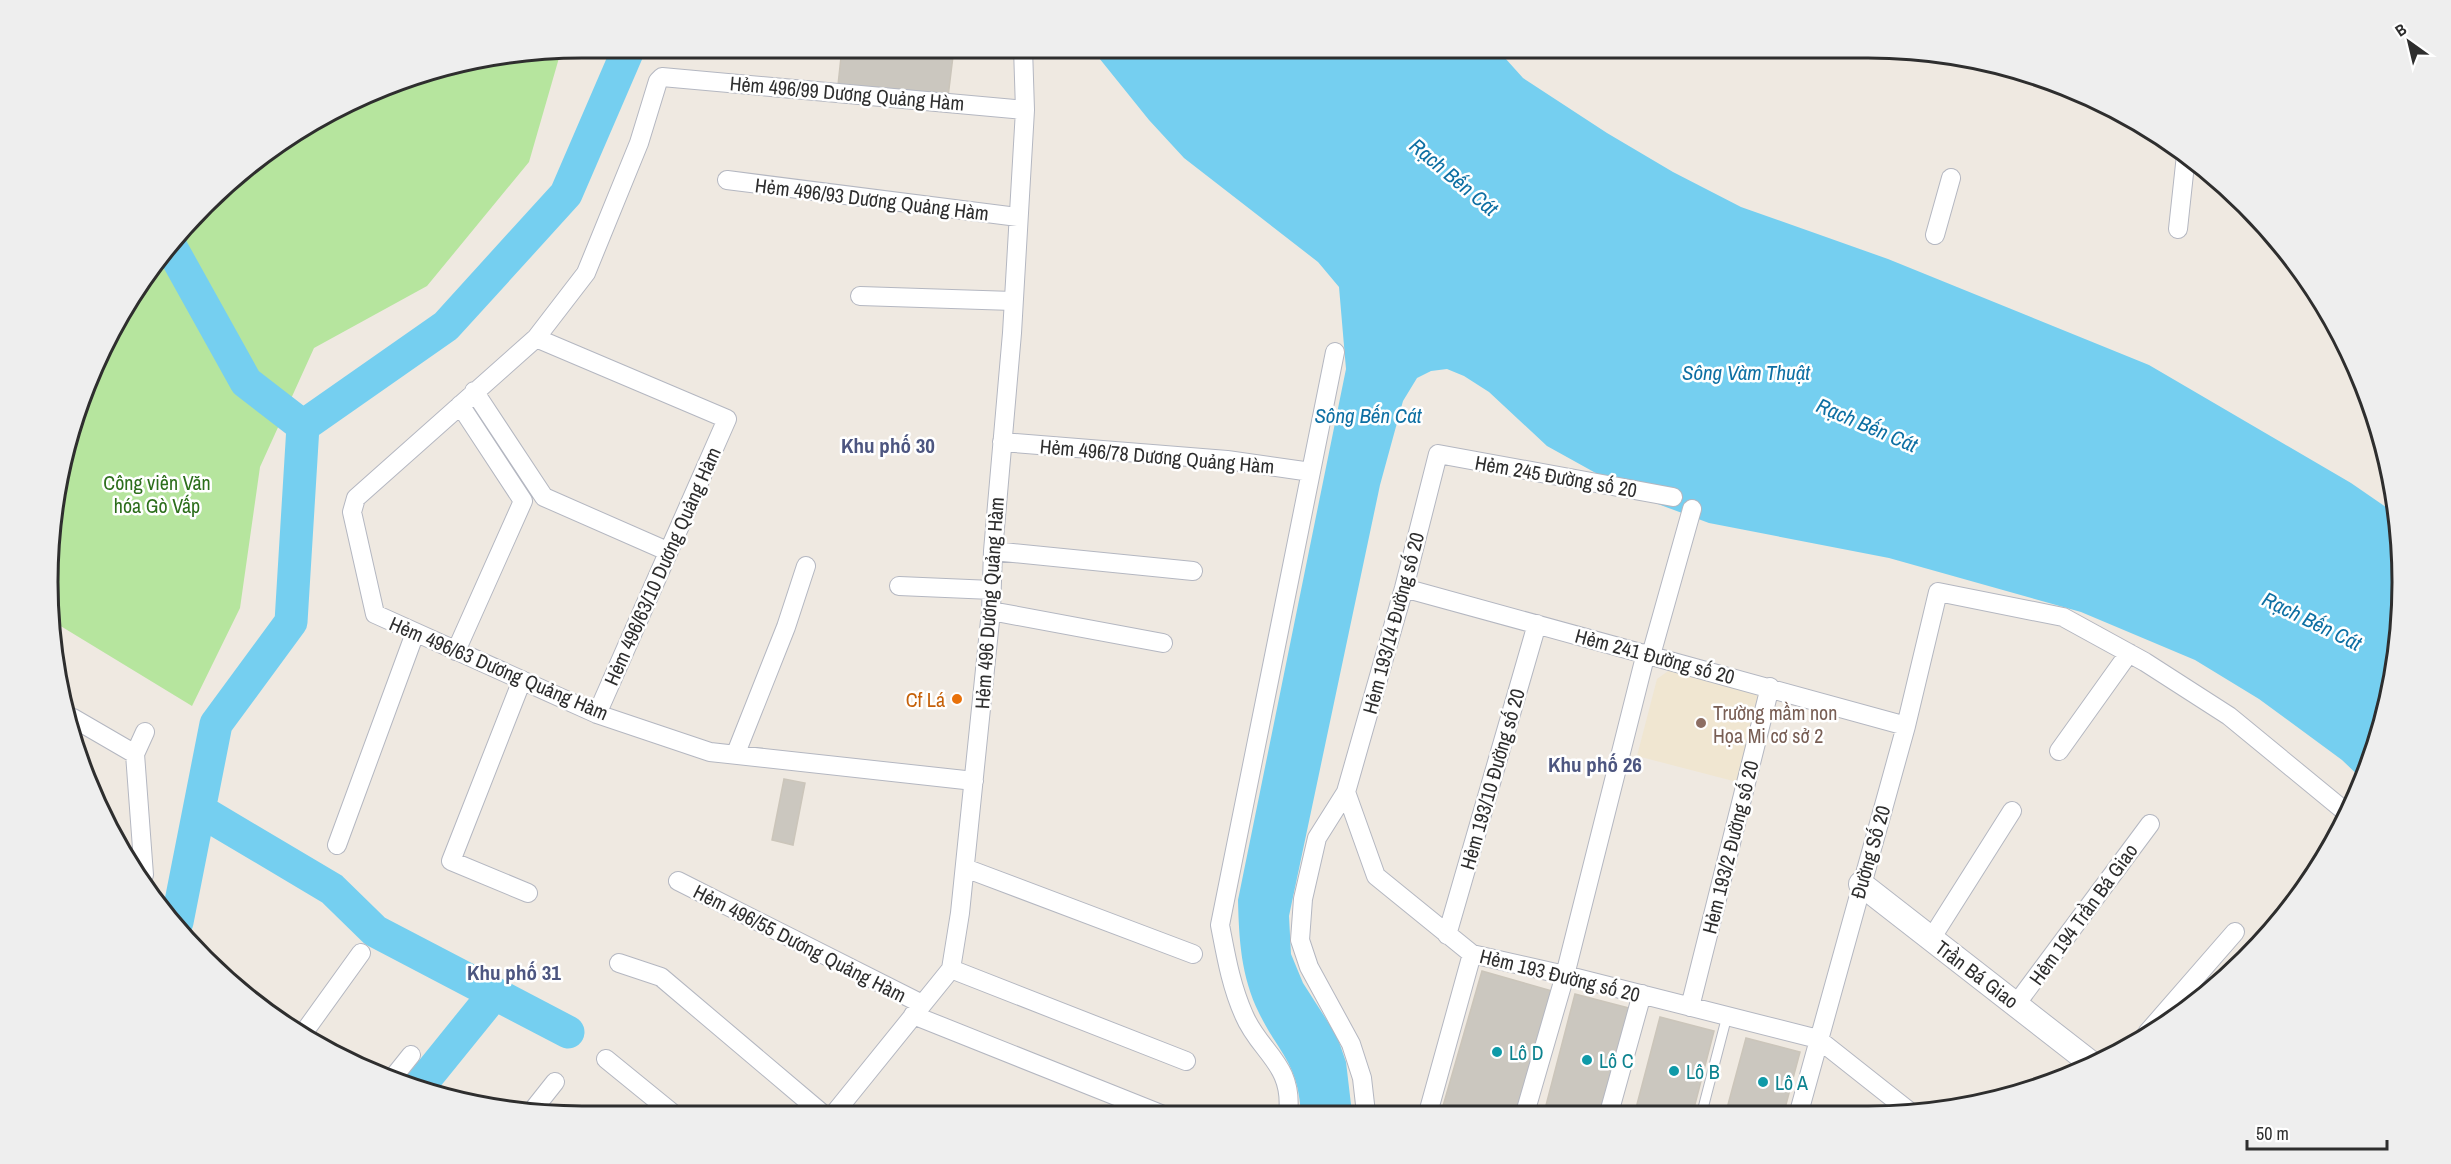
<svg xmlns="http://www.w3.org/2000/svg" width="2451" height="1164" viewBox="0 0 2451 1164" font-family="'Archivo Narrow',sans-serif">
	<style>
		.education { fill: #f0e6d1 }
		.green { fill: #b6e59e }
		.water { fill: #75cff0 }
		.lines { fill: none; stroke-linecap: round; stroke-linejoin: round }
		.river { stroke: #75cff0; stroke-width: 33 }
		.building { fill: #cbc7bf; stroke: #cbc5ba; stroke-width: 1.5 }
		.service-casing { stroke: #b4b7c1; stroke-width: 11 }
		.minor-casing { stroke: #b4b7c1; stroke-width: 20 }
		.tertiary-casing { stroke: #b4b7c1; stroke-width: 26 }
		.service { stroke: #fff; stroke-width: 9 }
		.minor { stroke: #fff; stroke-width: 18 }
		.tertiary { stroke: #fff; stroke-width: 24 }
		.food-dot { fill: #e8710a; stroke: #fff; stroke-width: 2 }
		.education-dot { fill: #8d6e63; stroke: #fff; stroke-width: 2 }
		.culture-dot { fill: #0f9aa8; stroke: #fff; stroke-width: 2 }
		.labels { text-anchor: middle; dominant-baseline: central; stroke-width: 5; stroke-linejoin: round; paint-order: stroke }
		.street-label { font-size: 20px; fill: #2e2e2e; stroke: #fff }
		.park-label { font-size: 20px; fill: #2c6e1b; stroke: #fff }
		.food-label { font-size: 20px; fill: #c56008; stroke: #fff; text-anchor: end }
		.education-label { font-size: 20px; fill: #785e54; stroke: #fff; text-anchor: start }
		.culture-label { font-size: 20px; fill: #0d838f; stroke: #fff; text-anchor: start }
		.water-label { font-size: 21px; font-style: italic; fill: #0d6fa3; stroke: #fff }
		.neighbourhood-label { font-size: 21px; font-weight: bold; fill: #4d5680; stroke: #fff }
		.rim { fill: none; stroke: #2e2e2e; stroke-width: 3 }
	</style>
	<rect width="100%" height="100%" fill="#efe9e1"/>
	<path class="education" d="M1671 669 1766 690 1741 783 1637 756 1657 679Z"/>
	<path class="green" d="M561 51 529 162 427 286 314 348 260 467 240 608 192 706 54 622 58 477 89 377 138 286 257 159 410 76Z"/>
	<path class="water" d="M1091 48H1496L1523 78 1607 133 1673 172 1741 207 1888 259 2149 365 2351 483 2396 514 2403 582 2393 687 2364 781 2342 760 2259 699 2195 660 2081 612 1889 558 1709 523 1639 497 1547 446 1489 392 1464 376 1447 369 1431 371 1417 378 1403 401 1380 485 1289 916 1291 954 1303 983 1337 1036 1346 1062 1352 1113 1301 1114C1298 1062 1279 1054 1259 1013 1241 976 1239 940 1238 900L1346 369 1339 287 1318 262 1184 158 1149 120Z"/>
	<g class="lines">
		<path class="river" d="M172 249 246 382 303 426 446 326 566 194 629 48
			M199 810 332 889 375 931 568 1032
			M177 922 216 724 291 622 303 426
			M418 1088 494 994"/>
	</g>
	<path class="building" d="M842 48H954L948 97 838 85Z
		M784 779 805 783 793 845 772 840Z
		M1482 971 1552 991 1517 1113H1441Z
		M1575 994 1629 1008 1602 1113H1544Z
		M1660 1017 1714 1031 1693 1112H1635Z
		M1746 1038 1800 1052 1784 1112H1726Z"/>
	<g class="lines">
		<g class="service-casing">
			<path id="service" d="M1702 1112 1727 1016"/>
		</g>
		<g class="minor-casing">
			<path id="minor" d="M727 180 1018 217
				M2178 229 2186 155
				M1935 235 1951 178
				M860 296 1013 301
				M536 338 727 419 597 714
				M474 391 544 497 667 551
				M1002 442 1227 460 1311 472
				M993 551 1193 571
				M899 586 992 590
				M1404 588 1906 726
				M991 611 1163 643
				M456 651 523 501 460 405
				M1651 655 1692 509
				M522 680 451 861 528 893
				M73 718 135 754
				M2059 751 2129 653
				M736 753 786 627 806 566
				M974 781 710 752 597 714 375 614 352 512 356 498 536 338 586 273 639 143 658 81 662 77 1025 110
				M1346 792 1376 876 1472 954 1565 975 1818 1039 1909 1111
				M337 845 415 633
				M965 868 1193 954
				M144 875 135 754 145 732
				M678 881 922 1004
				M1447 935 1537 624
				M1931 939 2012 811
				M619 963 661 977 824 1115
				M951 969 1186 1061
				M2017 1003 2150 824
				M1690 1007 1770 687
				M913 1015 1161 1114
				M2147 1033 2235 932
				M302 1035 361 953
				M606 1059 676 1116
				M391 1080 411 1055
				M532 1111 555 1082
				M1799 1112 1906 726 1938 592 2063 617 2145 662 2229 716 2347 813
				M1366 1113 1362 1078 1351 1044 1309 967 1300 940 1303 899 1317 838 1346 792 1404 588 1438 454 1673 497
				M1428 1113 1472 954
				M1525 1113 1565 975 1646 653
				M1609 1113 1642 994
				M1288 1114C1294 1064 1260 1053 1244 1015 1231 986 1226 956 1220 925L1335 352
				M833 1115 951 969 960 913 991 611 993 551 1012 333 1025 110 1023 48"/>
		</g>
		<g class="tertiary-casing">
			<path id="tertiary" d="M1861 884 2092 1064"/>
		</g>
		<use href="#service" class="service"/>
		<use href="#minor" class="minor"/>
		<use href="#tertiary" class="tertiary"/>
	</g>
	<circle class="food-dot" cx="957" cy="699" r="6"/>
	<circle class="education-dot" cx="1701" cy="723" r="6"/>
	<g class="culture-dot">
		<circle cx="1497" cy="1052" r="6"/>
		<circle cx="1587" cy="1060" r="6"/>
		<circle cx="1674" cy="1071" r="6"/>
		<circle cx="1763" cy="1082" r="6"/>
	</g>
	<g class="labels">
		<g class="street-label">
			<text transform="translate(847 93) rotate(5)">Hẻm 496/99 Dương Quảng Hàm</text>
			<text transform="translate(872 199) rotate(7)">Hẻm 496/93 Dương Quảng Hàm</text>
			<text transform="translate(1157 456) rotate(5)">Hẻm 496/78 Dương Quảng Hàm</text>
			<text transform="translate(1556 476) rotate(10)">Hẻm 245 Đường số 20</text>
			<text transform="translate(662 566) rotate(-66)">Hẻm 496/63/10 Dương Quảng Hàm</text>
			<text transform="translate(989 603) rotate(-86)">Hẻm 496 Dương Quảng Hàm</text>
			<text transform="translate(1393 623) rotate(-75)">Hẻm 193/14 Đường số 20</text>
			<text transform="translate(1655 656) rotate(15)">Hẻm 241 Đường số 20</text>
			<text transform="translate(499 668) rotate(23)">Hẻm 496/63 Dương Quảng Hàm</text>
			<text transform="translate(1492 779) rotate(-74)">Hẻm 193/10 Đường số 20</text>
			<text transform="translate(1730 847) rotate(-76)">Hẻm 193/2 Đường số 20</text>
			<text transform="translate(1870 852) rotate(-74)">Đường Số 20</text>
			<text transform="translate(2083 914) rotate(-54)">Hẻm 194 Trần Bá Giao</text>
			<text transform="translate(800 943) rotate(27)">Hẻm 496/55 Dương Quảng Hàm</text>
			<text transform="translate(1977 974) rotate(37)">Trần Bá Giao</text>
			<text transform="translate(1560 975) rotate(14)">Hẻm 193 Đường số 20</text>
		</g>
		<g class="park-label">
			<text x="157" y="482">Công viên Văn<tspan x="157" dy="23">hóa Gò Vấp</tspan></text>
		</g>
		<g class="food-label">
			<text x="945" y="699">Cf Lá</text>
		</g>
		<g class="education-label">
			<text x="1713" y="712">Trường mầm non<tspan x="1713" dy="23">Họa Mi cơ sở 2</tspan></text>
		</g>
		<g class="culture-label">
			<text x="1509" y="1052">Lô D</text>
			<text x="1599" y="1060">Lô C</text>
			<text x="1686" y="1071">Lô B</text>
			<text x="1775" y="1082">Lô A</text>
		</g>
		<g class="water-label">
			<text transform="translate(1454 177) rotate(40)">Rạch Bến Cát</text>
			<text x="1746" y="372">Sông Vàm Thuật</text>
			<text x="1368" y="415">Sông Bến Cát</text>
			<text transform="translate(1867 425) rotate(23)">Rạch Bến Cát</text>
			<text transform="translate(2312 621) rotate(26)">Rạch Bến Cát</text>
		</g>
		<g class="neighbourhood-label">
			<text x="888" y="445">Khu phố 30</text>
			<text x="1595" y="764">Khu phố 26</text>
			<text x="514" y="972">Khu phố 31</text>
		</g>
	</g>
	<path d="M0 0H2451V1164H0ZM582 58H1868A524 524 0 0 1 2392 582V582A524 524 0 0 1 1868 1106H582A524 524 0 0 1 58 582V582A524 524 0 0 1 582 58Z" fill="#eee" fill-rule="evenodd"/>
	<path class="rim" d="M582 58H1868A524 524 0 0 1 2392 582V582A524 524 0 0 1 1868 1106H582A524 524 0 0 1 58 582V582A524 524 0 0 1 582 58Z"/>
	<g transform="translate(2409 42) rotate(326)" stroke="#ffffff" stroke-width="4.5" paint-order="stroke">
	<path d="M0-4.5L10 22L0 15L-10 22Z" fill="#2e2e2e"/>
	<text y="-9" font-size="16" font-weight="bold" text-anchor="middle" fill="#2e2e2e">B</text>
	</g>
	<path d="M2247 1140v9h140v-9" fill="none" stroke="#2e2e2e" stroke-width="3"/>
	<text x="2256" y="1140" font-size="18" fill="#2e2e2e" stroke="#ffffff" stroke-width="4.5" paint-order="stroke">50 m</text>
</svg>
